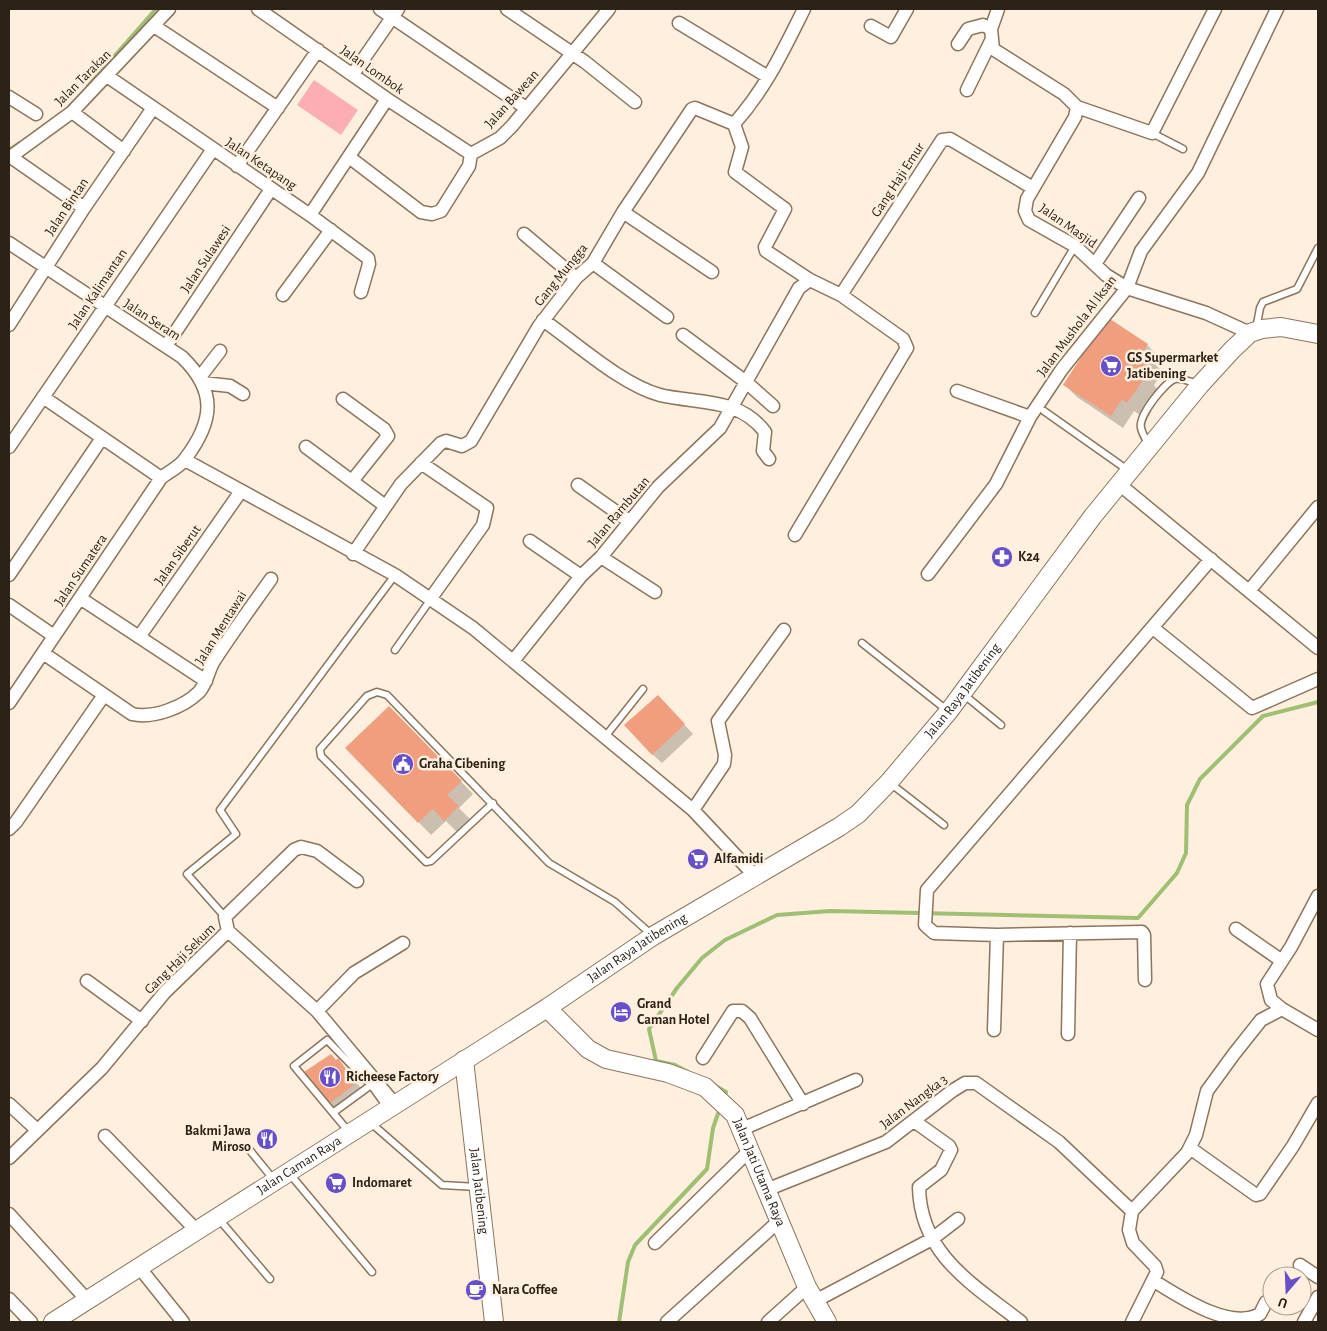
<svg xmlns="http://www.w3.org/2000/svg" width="1327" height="1331" viewBox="0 0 1327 1331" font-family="'Alegreya Sans',sans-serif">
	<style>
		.green { fill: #fbaeb6 }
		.shadow { fill: #0003 }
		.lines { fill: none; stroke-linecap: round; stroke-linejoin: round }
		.stream { stroke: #9fbf72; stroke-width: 4 }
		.building { fill: #f19e7e }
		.lane-casing { stroke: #8c755c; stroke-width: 9 }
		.street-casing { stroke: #8c755c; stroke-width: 15 }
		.secondary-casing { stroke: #8c755c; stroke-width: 20 }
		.lane { stroke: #fff; stroke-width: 6 }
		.street { stroke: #fff; stroke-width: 12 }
		.secondary { stroke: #fff; stroke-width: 18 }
		.labels { text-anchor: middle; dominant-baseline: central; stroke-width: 5; stroke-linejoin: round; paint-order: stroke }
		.street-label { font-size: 14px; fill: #2c2218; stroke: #feefde }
		.poi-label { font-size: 14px; font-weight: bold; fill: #2c2218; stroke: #feefde; text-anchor: start }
	</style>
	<rect width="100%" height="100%" fill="#feefde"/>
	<path class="green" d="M314 80 358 110 341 135 297 105Z"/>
	<path class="shadow" d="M1147 345 1159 357 1155 364 1163 372 1154 385 1157 389 1140 415 1134 411 1123 428 1077 397 1064 384Z
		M667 706 693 734 662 763 652 754Z
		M389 707 473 794 459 808 470 819 457 832 446 821 431 835 347 748Z
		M338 1060 365 1093 339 1112 330 1103Z"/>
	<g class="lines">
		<path class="stream" d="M88 86 156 9
			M9 150 20 143
			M688 1072 675 1065 656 1061 649 1029 677 988 702 958 725 940 777 915 830 911 1138 918 1177 873 1186 853 1187 805 1200 779 1263 716 1318 702
			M714 1085 726 1092 724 1097
			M619 1322 628 1262 635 1245 707 1169 713 1128 720 1108"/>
	</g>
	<path class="building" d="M1107 317 1148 344 1142 353 1151 359 1142 373 1146 376 1127 403 1122 399 1111 416 1063 385Z
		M658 695 685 724 652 755 624 725Z
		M389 706 462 781 447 795 459 806 444 821 433 809 418 823 345 748Z
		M331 1054 336 1060 338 1058 356 1083 329 1104 304 1072Z"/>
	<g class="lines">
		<g class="lane-casing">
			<path id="lane" d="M1152 133 1183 149
				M1035 313 1075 246
				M1256 329 1260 308 1263 302 1297 289 1318 248
				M1044 411 1129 471
				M1149 445C1146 440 1142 433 1141 428 1138 416 1165 382 1175 379 1182 378 1191 382 1198 384
				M862 643 948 711
				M395 650 431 599
				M963 694 1001 725
				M604 738 643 689
				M890 783 944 825
				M493 803 431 861 426 862 321 756 320 749 367 696 377 692 387 695 549 863 615 902 652 935
				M225 917 187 874 236 834 220 810 395 575
				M334 1112 371 1085
				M371 1123 442 1185 477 1187
				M349 1132 294 1066 327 1040 371 1085 387 1107
				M248 1148 274 1180
				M289 1173 372 1272
				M218 1218 270 1279"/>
		</g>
		<g class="street-casing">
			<path id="street" d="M258 9 387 99 471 154
				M380 9 526 108
				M507 9 585 62 635 102
				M998 9 991 29 993 49 1064 94 1077 107 1075 117 1027 199 1025 211 1029 220 1075 246 1106 275 1127 288 1206 313 1250 333
				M679 23 768 77
				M154 26 278 108
				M871 26 891 37 907 9
				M958 44 968 29 983 25 991 29
				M353 74 398 9
				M107 76 310 215 368 258 369 264 361 292
				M967 90 991 41
				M9 97 36 114
				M1077 107 1152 133 1215 9
				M72 112 124 151
				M734 124 742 147 735 172 785 209 765 247 766 251 810 280 841 295 942 140 950 139 1033 188
				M734 124C766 88 783 51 804 9
				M11 157 84 208
				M349 157 421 212 432 214 441 211 469 166 471 154 500 138 512 126 609 9
				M9 158 72 112 169 9
				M237 166 318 50
				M623 212 712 272
				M310 215 387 99
				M524 234 576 278
				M9 243 182 357C217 391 214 421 185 459 180 467 168 472 161 478L9 703
				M593 263 667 317
				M1095 264 1139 198
				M283 295 331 230
				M543 320C576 343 622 385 660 395 697 404 739 397 765 432L763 451 769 459
				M9 325 84 208 153 108
				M683 335 746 382 773 406
				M166 346 271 189
				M200 377 220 351
				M203 383 230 386 243 394
				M957 391 1030 417
				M43 397 161 478
				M343 399 384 429 388 436 352 481
				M9 447 213 149
				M306 447 384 505
				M185 460 395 575 473 628 693 810 754 875
				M421 463 487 508 483 525 431 598
				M1119 484 1318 648
				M578 485 629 521
				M795 535 907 348 903 339 841 295
				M530 541 581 576
				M353 554 401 484 441 443 446 441 462 446 471 441 539 326 576 278 593 263 623 212 692 109 695 108 734 124
				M601 557 655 592
				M928 574 996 484 1030 417 1062 369 1127 288 1141 251 1198 173 1277 9
				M9 575 102 438
				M1249 591 1318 507
				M80 598 206 681
				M9 605 54 636
				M1153 628 1252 708 1318 679
				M139 637 241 491
				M43 653 132 714C153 719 184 707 199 692 207 683 208 671 214 661 232 633 252 606 271 579
				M513 661 581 576 601 557 658 487 720 428 799 288 810 280
				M693 810 724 764 725 755 718 721 784 630
				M9 829 16 822 104 695
				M1236 929 1282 961
				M228 931 317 1011 394 1103
				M228 931 225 917 294 850 301 847 317 851 357 881
				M1145 980 1144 935 1142 932 997 935 934 933 925 925 927 890 1211 559
				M87 981 142 1021
				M1282 1009 1271 1000 1267 984 1291 947 1318 896
				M317 1011 354 973 403 943
				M994 1030 997 935
				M1068 1034 1070 933
				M703 1058 733 1011H742L750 1018 803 1104
				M9 1104 37 1130
				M914 1121 949 1146 951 1150 941 1170 919 1187C920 1255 974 1285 1021 1322
				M742 1129 856 1080
				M105 1136 197 1231
				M1190 1148 1256 1195 1260 1194 1293 1146 1318 1103
				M9 1158 102 1068 165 992 228 931
				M766 1190 886 1142 952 1091 965 1083H976L1059 1142 1132 1211
				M9 1214 87 1300
				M655 1243 750 1150
				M1300 1265 1318 1277
				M139 1267 183 1322
				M1154 1281C1180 1297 1230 1331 1260 1314L1266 1302
				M9 1299 31 1322
				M815 1301 932 1239 958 1219
				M667 1322 779 1221
				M768 1322 807 1287
				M1132 1322 1157 1272 1155 1266 1133 1243 1129 1230 1132 1211 1187 1153 1196 1135 1207 1091 1234 1054 1261 1020 1282 1009 1318 1030
				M1304 1322 1318 1297"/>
		</g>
		<g class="secondary-casing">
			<g id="secondary">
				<path id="s1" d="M547 1008 588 1049 606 1059 668 1073 705 1087 735 1115 807 1287 827 1322"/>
				<path id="s2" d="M464 1060 494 1322"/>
				<path id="s3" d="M53 1322 547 1008 653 936 839 827 858 814 889 782 949 711 1093 516 1200 385 1232 350 1250 333 1262 329 1281 327 1318 334"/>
			</g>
		</g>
		<use href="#lane" class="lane"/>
		<use href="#street" class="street"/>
		<use href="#secondary" class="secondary"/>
	</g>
	<defs>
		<g id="supermarket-disc" transform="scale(1.125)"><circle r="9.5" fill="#664fc8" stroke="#feefde"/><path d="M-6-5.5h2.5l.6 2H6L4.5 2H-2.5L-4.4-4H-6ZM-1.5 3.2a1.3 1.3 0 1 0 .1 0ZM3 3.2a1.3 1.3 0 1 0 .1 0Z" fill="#fff"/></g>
		<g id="pharmacy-disc" transform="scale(1.125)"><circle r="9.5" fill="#664fc8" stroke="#feefde"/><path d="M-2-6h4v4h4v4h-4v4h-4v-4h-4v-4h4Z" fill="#fff"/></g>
		<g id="civic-disc" transform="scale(1.125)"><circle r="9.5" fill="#664fc8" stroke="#feefde"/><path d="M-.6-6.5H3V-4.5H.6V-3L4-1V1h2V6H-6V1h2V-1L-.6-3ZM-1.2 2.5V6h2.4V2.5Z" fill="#fff"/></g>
		<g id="hotel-disc" transform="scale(1.125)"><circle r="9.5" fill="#664fc8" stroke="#feefde"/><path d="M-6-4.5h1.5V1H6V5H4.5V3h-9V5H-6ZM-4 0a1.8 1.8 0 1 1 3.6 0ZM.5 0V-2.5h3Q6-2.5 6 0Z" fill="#fff"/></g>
		<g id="restaurant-disc" transform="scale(1.125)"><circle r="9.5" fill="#664fc8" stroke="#feefde"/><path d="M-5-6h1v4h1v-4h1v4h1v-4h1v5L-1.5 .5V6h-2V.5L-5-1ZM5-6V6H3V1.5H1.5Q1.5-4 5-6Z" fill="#fff"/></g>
		<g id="cafe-disc" transform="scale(1.125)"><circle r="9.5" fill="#664fc8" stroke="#feefde"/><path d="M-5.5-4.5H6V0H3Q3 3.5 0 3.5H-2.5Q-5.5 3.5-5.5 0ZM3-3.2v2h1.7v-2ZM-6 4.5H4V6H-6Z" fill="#fff"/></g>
	</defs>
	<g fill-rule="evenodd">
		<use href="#supermarket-disc" x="1111" y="366"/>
		<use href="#pharmacy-disc" x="1002" y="557"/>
		<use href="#civic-disc" x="403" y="764"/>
		<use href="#supermarket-disc" x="698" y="859"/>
		<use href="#hotel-disc" x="621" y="1012"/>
		<use href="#restaurant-disc" x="330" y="1077"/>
		<use href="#restaurant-disc" x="267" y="1139"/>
		<use href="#supermarket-disc" x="336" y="1183"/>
		<use href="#cafe-disc" x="476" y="1290"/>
	</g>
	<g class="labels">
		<g class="street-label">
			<text transform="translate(372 70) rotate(35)">Jalan Lombok</text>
			<text transform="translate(83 78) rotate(-45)">Jalan Tarakan</text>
			<text transform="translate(512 99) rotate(-48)">Jalan Bawean</text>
			<text transform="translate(261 164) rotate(34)">Jalan Ketapang</text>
			<text transform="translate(898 180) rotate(-57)">Gang Haji Emur</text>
			<text transform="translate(67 207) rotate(-56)">Jalan Bintan</text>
			<text transform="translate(1068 226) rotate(35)">Jalan Masjid</text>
			<text transform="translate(206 259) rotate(-56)">Jalan Sulawesi</text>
			<text transform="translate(561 275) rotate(-51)">Gang Mungga</text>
			<text transform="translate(98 289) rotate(-56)">Jalan Kalimantan</text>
			<text transform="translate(152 320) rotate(33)">Jalan Seram</text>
			<text transform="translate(1077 326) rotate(-53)">Jalan Mushola Al Iksan</text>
			<text transform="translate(619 512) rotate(-50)">Jalan Rambutan</text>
			<text transform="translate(178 555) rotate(-55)">Jalan Siberut</text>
			<text transform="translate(81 570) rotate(-56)">Jalan Sumatera</text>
			<text transform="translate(221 628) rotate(-58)">Jalan Mentawai</text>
			<text stroke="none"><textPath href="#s3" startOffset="1114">Jalan Raya Jatibening</textPath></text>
			<text stroke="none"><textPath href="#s3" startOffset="694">Jalan Raya Jatibening</textPath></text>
			<text transform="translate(180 959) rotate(-45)">Gang Haji Sekum</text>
			<text transform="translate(914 1102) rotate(-37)">Jalan Nangka 3</text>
			<text stroke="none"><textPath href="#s3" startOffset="292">Jalan Caman Raya</textPath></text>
			<text stroke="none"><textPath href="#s1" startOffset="285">Jalan Jati Utama Raya</textPath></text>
			<text stroke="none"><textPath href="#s2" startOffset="132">Jalan Jatibening</textPath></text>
		</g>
		<g class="poi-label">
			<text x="1127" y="358">GS Supermarket<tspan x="1127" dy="16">Jatibening</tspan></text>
			<text x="1018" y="557">K24</text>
			<text x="419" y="764">Graha Cibening</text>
			<text x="714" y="859">Alfamidi</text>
			<text x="637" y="1004">Grand<tspan x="637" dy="16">Caman Hotel</tspan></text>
			<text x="346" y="1077">Richeese Factory</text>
			<text x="251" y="1131" text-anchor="end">Bakmi Jawa<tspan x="251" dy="16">Miroso</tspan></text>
			<text x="352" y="1183">Indomaret</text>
			<text x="492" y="1290">Nara Coffee</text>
		</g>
	</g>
	<rect width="1327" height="1331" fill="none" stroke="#2c2218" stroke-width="20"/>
	<g transform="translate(1287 1291) rotate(199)"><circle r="24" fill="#feefde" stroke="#aa9d8f"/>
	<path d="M0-4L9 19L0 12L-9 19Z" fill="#664fc8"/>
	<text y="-8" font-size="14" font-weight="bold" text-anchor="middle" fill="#2c2218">U</text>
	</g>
</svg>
